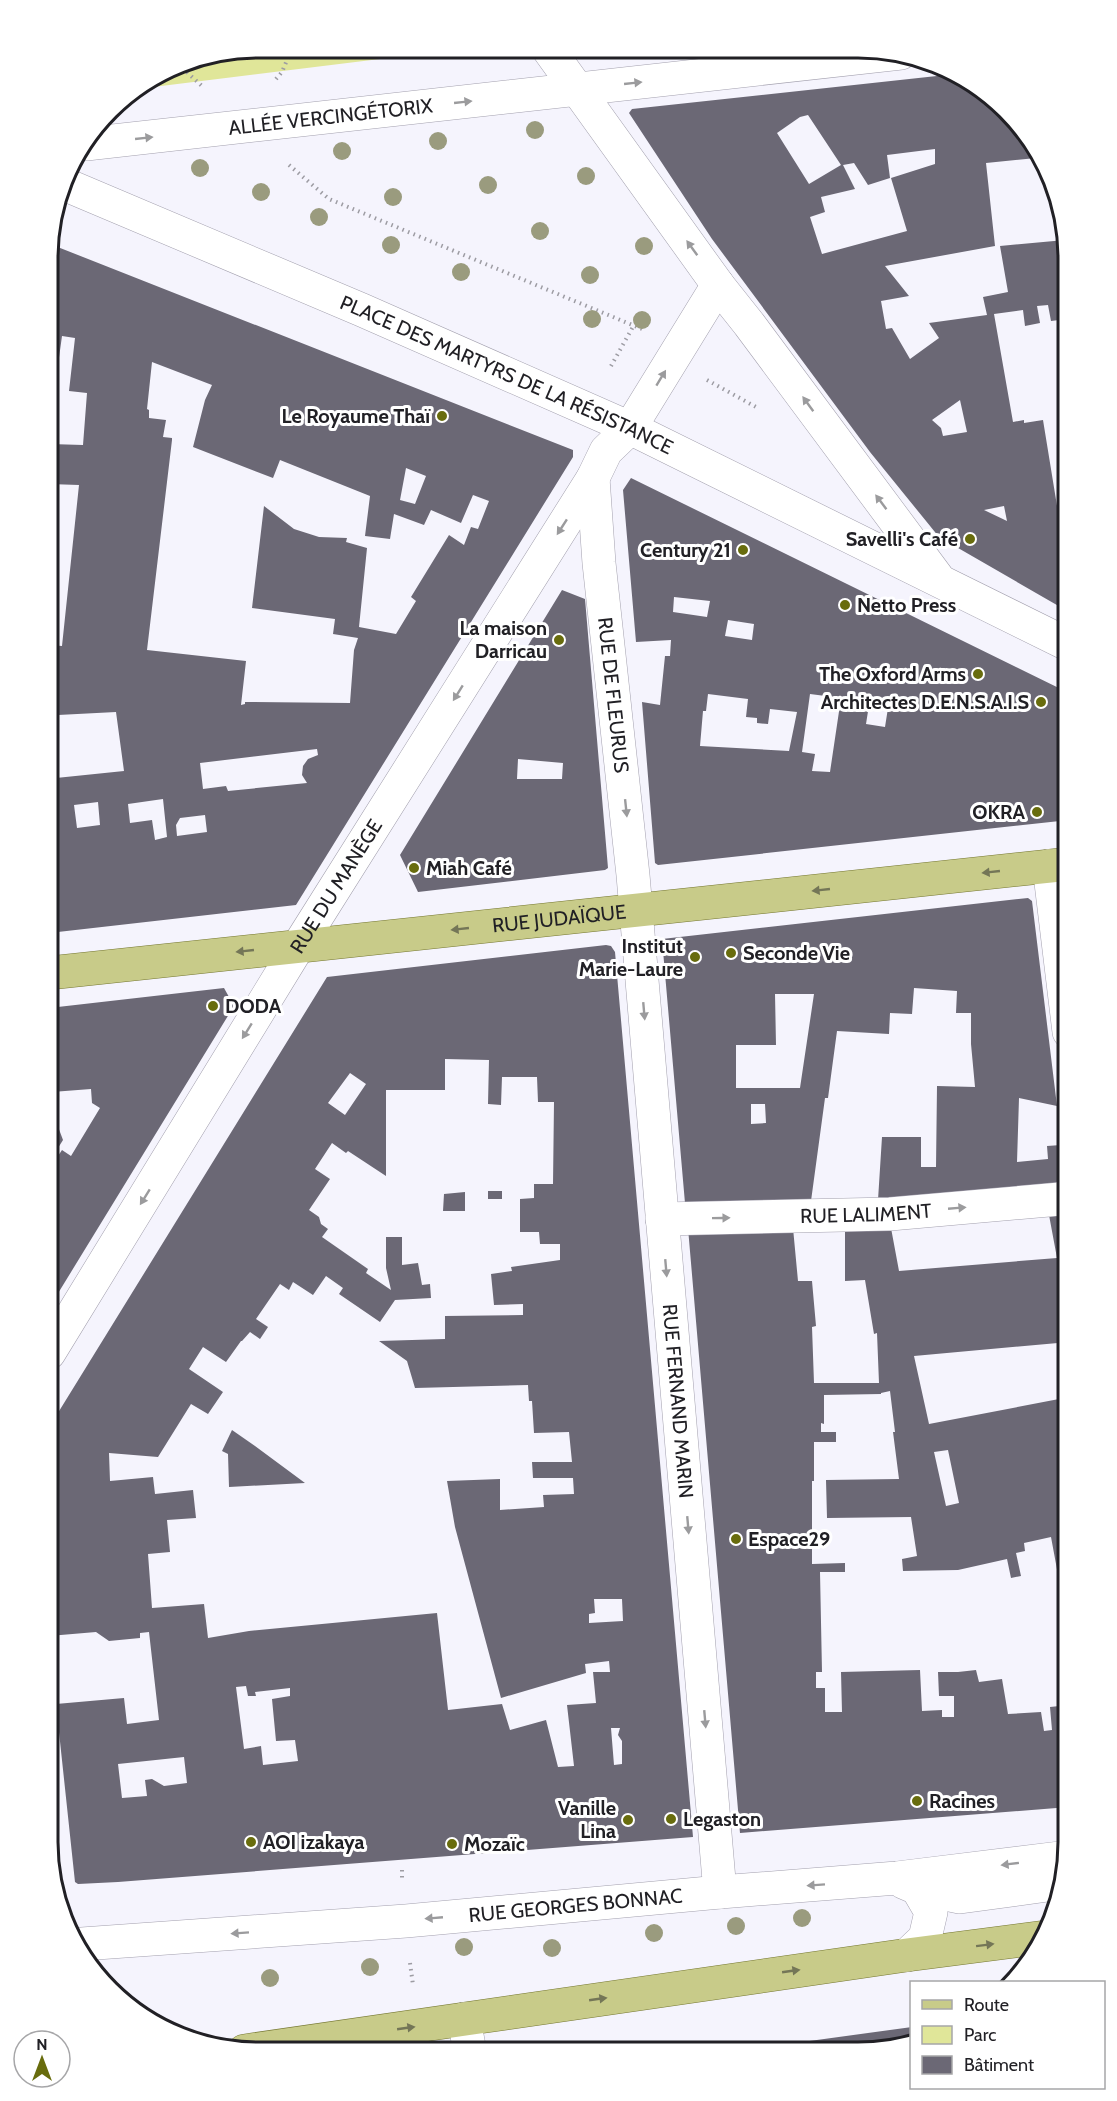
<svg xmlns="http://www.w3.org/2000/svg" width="1117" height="2101" viewBox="0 0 1117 2101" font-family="Cabin,sans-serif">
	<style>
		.green { fill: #e0e699 }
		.building { fill: #6b6875; fill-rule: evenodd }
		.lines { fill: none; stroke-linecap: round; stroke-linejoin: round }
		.minor-casing { stroke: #a3a0ae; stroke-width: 34 }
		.major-casing { stroke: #767833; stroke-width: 34 }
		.path { stroke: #9d9ca3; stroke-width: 4; stroke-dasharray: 1.5 4.5; stroke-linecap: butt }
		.minor { stroke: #fff; stroke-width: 33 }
		.major { stroke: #c8cb89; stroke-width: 33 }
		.tree { fill: #9a9b7e }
		.oneway { fill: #9b9b9d }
		.oneway2 { fill: #747657 }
		.poi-dot { fill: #686c0d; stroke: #fff; stroke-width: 2 }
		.labels { text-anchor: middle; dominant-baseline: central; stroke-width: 6; stroke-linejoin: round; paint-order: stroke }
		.street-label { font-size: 20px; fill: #212025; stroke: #fff }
		.poi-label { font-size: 20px; font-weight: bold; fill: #212025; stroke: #fff; text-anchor: end }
		.rim { fill: none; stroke: #212025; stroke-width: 3 }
	</style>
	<rect width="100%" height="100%" fill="#f5f4fd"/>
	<path class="green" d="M259 48 461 49 137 89 178 64Z"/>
	<path class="building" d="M589 50H651V52L596 58Z
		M946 75 997 100 1036 158 986 163 995 246 885 266 909 296 881 301 886 329 892 328 910 359 939 338 929 323 987 315 983 297 1008 292 1000 246 1065 240 1069 277V301L1064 302 1067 319 1051 321 1048 305 1037 306 1040 323 1025 326 1023 310 994 314 1013 422 1024 420V423L1043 420 1058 512 1069 511V612L939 537 870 452 712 239 629 113 632 109ZM808 115 841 165 809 184 777 133 800 117ZM935 149V164L891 178 907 231 822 254 810 217 825 212 821 197 855 189 843 165 854 163 868 185 890 178 887 155ZM960 400 967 432 943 436 941 428 932 420ZM1004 506 1007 521 984 510Z
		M50 244 573 450V457L296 905 49 933V780L57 779 56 778 124 771 116 712 58 715V700H49V645L62 646 79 485 49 484 50 444 83 445 87 393 69 391 75 338 62 336 56 379H50ZM152 362 212 385 205 400 193 447 273 478 280 460 370 496 365 536 390 539 394 514 424 525 431 510 461 523 473 495 489 501 478 529 471 527 464 545 449 535 411 597 416 601 396 634 359 627 367 548 346 542 347 538 319 537 294 529 264 506 252 608 335 619 333 634 358 638 354 650 350 703 245 702V704L241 705 246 661 147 650 172 440V438L163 437 166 420 149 418V410L147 409ZM406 468 426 476 415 504 400 500ZM317 749 318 755 308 759 303 766 302 775 307 783 228 791 226 786 203 789 200 763ZM163 799 167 837 155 840 152 820 130 823 128 804ZM98 802 100 825 77 828 74 805ZM205 815 207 832 177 836 176 825 180 818Z
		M631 478 1069 693V820L658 865 655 863 642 702 660 705 665 656H670L671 640 636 642 623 490ZM674 597 710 601 707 617 673 612ZM728 620 754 624 752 640 725 636ZM708 694 748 699 746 717 757 718V723L768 724 770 709 797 712 789 751 700 746 703 711H706ZM810 694 841 698 830 772 812 771 815 754 802 752ZM869 705 888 708 885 727 866 724Z
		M562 590 585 599 608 868 605 870 418 892 400 855ZM518 759 563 763 562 779H517Z
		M1028 898 1032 901 1057 1106 1019 1098 1017 1162 1048 1159 1047 1146 1061 1145 1065 1177 1058 1185 878 1200 882 1137H921V1167H936L937 1086 975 1087 971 1044V1013H956L957 991 914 988 912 1014 890 1013 889 1034 837 1031 828 1098H825L811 1201 685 1203 662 939ZM775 994H814L800 1088H736V1045H776ZM751 1104H765L766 1123 751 1124Z
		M606 945 611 946 615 952 693 1837 118 1882 78 1884 75 1882 56 1704 124 1698 127 1724 159 1720 149 1632 140 1633V1638L109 1641 96 1632 49 1636 48 1429 327 977ZM445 1059 489 1060 488 1104 501 1105 502 1077H537L538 1102H554L553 1184H534V1198L520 1199V1232H539L540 1244H560V1260L511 1267 512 1271 491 1274 494 1305 523 1304V1315L445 1316V1339L379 1341 407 1361 415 1388 528 1385 529 1401H532L534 1433 569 1432 572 1462H532L533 1478H573L574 1494 543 1495 544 1507 500 1510V1479L447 1481 455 1527 501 1698 586 1673 585 1664 609 1661 610 1672H593L596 1703 567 1705 574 1766 558 1767 546 1720 510 1730 502 1704 448 1710 437 1613 249 1631 208 1638 204 1604 152 1608 148 1554 170 1552 167 1520 196 1518 193 1490 155 1494 153 1477 110 1481 109 1453 158 1457 191 1404 208 1414 223 1392 189 1369 203 1347 226 1362 241 1341H242L250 1332 260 1339 268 1327 256 1319 280 1284 289 1290 293 1282 313 1295 326 1276 343 1288 339 1294 380 1322 395 1300 431 1298 430 1284 422 1285 418 1263 402 1265V1237H386V1268L391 1290 366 1273 368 1269 322 1237 328 1229 321 1224 319 1217 309 1210 330 1179 315 1169 332 1143 346 1153 348 1151 386 1176V1090H445ZM350 1073 366 1084 345 1115 328 1103ZM594 1599H622L623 1621 589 1623V1614L595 1613ZM246 1686 248 1696H256L255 1692 290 1688V1696L272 1699 276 1741 295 1740 298 1761 263 1765 261 1746 244 1749 236 1687ZM611 1728H620L618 1735 622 1741V1764L614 1765ZM184 1757 187 1783 164 1786 152 1779 145 1780 147 1796 122 1798 118 1764Z
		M224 988 234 1006 49 1308V1158L54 1162 62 1150 71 1156 100 1108 92 1103 91 1089 52 1092 57 1124 63 1140 58 1148 49 1143V1008Z
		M488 1191H502V1199H488Z
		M465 1192V1211H443L444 1194Z
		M1069 1213V1307H1065L1069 1328V1342L914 1356 929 1424 1059 1399 1069 1446V1523L1060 1525 1067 1555 1069 1554V1589L1061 1591 1051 1537 1024 1543 1025 1551 1016 1553 1021 1576 1011 1578 1007 1559 958 1570 903 1571 902 1559 917 1556 911 1517 827 1518 826 1480 899 1479 893 1432H895L890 1391 881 1393V1394L824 1395V1424L821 1423V1432H836V1442H814V1481H812V1564L845 1563V1572H820L822 1672H816V1688H825V1712H842L841 1672 920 1670 922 1711 942 1710V1717H954V1696H939L938 1672H958L976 1670 979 1682 1002 1679 1008 1714 1041 1712 1044 1731 1052 1730 1050 1707 1069 1705V1807L740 1833 688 1228H793L798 1281H812L816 1326 812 1327 814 1383H879L877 1333 874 1334 865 1280 845 1281V1228H891L899 1271 1057 1258 1049 1215ZM948 1450 959 1503 946 1506 934 1452Z
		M232 1430 255 1446 305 1483 229 1487 228 1454 222 1451Z
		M912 2027V2044L858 2053H721Z"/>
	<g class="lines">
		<g class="minor-casing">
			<g id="minor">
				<path d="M549 50 718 285 749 324 937 577"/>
				<path id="s1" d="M86 144 901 53"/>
				<path id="s2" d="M64 184 362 310 630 428 1069 645"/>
				<path id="s3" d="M593 478 599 563 633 875 720 1892"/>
				<path d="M1049 866 1069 1032"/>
				<path id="s4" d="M662 1219 890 1214 1060 1199 1069 1195"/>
				<path id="s5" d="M49 1353 299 945 593 478 606 451 630 428 718 285"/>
				<path d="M903 1882 917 1888 931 1912 925 1938 907 1955"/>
				<path d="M917 1888 960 1897 1062 1883"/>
				<path id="s6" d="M82 1944 406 1921 720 1892 897 1878 1068 1857"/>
				<path d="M464 2019 470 2052"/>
			</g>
		</g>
		<g class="major-casing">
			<g id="major">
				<path id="s7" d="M49 973 1069 864"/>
				<path d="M244 2051 907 1955 1045 1937"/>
			</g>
		</g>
		<path class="path" d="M178 64 203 87
			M276 79 282 72 292 48
			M289 165 329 199 642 329
			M611 366 634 325
			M707 380 756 407
			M402 1870V1881
			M410 1963 413 1985"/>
		<use href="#minor" class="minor"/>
		<use href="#major" class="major"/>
	</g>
	<g class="tree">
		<circle cx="535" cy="130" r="9"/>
		<circle cx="438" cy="141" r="9"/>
		<circle cx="342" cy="151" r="9"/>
		<circle cx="200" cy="168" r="9"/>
		<circle cx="586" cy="176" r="9"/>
		<circle cx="488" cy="185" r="9"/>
		<circle cx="261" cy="192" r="9"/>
		<circle cx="393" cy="197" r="9"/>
		<circle cx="319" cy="217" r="9"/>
		<circle cx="540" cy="231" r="9"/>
		<circle cx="391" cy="245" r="9"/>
		<circle cx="644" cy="246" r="9"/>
		<circle cx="461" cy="272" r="9"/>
		<circle cx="590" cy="275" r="9"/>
		<circle cx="592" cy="319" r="9"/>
		<circle cx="642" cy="320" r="9"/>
		<circle cx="802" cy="1918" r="9"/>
		<circle cx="736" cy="1926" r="9"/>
		<circle cx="654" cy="1933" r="9"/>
		<circle cx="464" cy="1947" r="9"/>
		<circle cx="552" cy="1948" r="9"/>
		<circle cx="370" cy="1967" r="9"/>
		<circle cx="270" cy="1978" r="9"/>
	</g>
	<defs><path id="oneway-solid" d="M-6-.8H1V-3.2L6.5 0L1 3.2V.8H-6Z" transform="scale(1.5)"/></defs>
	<g class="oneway">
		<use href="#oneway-solid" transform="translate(633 83) rotate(-6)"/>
		<use href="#oneway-solid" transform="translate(463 102) rotate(-6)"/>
		<use href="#oneway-solid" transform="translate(144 138) rotate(-6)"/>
		<use href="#oneway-solid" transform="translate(692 248) rotate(-126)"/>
		<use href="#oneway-solid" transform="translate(661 378) rotate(-59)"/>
		<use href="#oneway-solid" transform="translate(808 404) rotate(-126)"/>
		<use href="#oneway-solid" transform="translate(881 502) rotate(-127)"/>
		<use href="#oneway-solid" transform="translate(562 527) rotate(123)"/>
		<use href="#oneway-solid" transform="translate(458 693) rotate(122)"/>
		<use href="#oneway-solid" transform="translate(626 808) rotate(84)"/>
		<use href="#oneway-solid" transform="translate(644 1011) rotate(85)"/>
		<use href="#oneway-solid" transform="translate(247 1031) rotate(122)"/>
		<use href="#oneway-solid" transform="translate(145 1197) rotate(122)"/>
		<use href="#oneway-solid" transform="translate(957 1208) rotate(-5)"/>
		<use href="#oneway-solid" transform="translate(721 1218) rotate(-1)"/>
		<use href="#oneway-solid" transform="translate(666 1268) rotate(85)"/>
		<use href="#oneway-solid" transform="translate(688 1525) rotate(85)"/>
		<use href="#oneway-solid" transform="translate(705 1719) rotate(85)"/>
		<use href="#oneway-solid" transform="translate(1010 1864) rotate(173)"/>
		<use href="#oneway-solid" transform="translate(816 1885) rotate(176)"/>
		<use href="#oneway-solid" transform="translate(434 1918) rotate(175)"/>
		<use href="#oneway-solid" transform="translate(240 1933) rotate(176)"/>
	</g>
	<g class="oneway2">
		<use href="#oneway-solid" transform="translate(991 872) rotate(174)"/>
		<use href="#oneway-solid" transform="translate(821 890) rotate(174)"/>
		<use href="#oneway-solid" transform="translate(460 929) rotate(174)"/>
		<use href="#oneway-solid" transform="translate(245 951) rotate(174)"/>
		<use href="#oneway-solid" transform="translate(985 1945) rotate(-7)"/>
		<use href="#oneway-solid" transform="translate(791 1971) rotate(-8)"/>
		<use href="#oneway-solid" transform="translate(598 1999) rotate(-8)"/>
		<use href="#oneway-solid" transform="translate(406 2028) rotate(-8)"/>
	</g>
	<g class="poi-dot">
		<circle cx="442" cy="416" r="6"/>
		<circle cx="970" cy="539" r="6"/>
		<circle cx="743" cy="550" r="6"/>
		<circle cx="845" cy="605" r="6"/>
		<circle cx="559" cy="640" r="6"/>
		<circle cx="978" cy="674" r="6"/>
		<circle cx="1041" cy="702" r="6"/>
		<circle cx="1037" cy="812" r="6"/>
		<circle cx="414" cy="868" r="6"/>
		<circle cx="731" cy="953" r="6"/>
		<circle cx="695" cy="957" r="6"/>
		<circle cx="213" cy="1006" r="6"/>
		<circle cx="736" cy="1539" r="6"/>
		<circle cx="917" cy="1801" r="6"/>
		<circle cx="671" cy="1819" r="6"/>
		<circle cx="628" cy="1820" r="6"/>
		<circle cx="251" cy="1842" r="6"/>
		<circle cx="452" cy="1844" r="6"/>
	</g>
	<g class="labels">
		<g class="street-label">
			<text stroke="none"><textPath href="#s1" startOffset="246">ALLÉE VERCINGÉTORIX</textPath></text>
			<text stroke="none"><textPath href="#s2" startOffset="482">PLACE DES MARTYRS DE LA RÉSISTANCE</textPath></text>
			<text stroke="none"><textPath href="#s3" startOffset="218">RUE DE FLEURUS</textPath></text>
			<text stroke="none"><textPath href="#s5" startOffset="548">RUE DU MANÈGE</textPath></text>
			<text stroke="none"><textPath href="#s7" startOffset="513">RUE JUDAÏQUE</textPath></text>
			<text stroke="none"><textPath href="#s4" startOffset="204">RUE LALIMENT</textPath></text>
			<text stroke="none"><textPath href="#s3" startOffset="927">RUE FERNAND MARIN</textPath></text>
			<text stroke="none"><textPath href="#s6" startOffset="495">RUE GEORGES BONNAC</textPath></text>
		</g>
		<g class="poi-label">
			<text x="430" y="416">Le Royaume Thaï</text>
			<text x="958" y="539">Savelli's Café</text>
			<text x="731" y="550">Century 21</text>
			<text x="857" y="605" text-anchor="start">Netto Press</text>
			<text x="547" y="628">La maison<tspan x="547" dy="23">Darricau</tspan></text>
			<text x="966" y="674">The Oxford Arms</text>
			<text x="1029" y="702">Architectes D.E.N.S.A.I.S</text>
			<text x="1025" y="812">OKRA</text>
			<text x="426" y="868" text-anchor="start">Miah Café</text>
			<text x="683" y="946">Institut<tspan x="683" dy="23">Marie-Laure</tspan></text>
			<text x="743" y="953" text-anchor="start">Seconde Vie</text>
			<text x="225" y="1006" text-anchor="start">DODA</text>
			<text x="748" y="1539" text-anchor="start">Espace29</text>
			<text x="929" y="1801" text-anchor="start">Racines</text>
			<text x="616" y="1808">Vanille<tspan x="616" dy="23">Lina</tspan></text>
			<text x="683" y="1819" text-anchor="start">Legaston</text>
			<text x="263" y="1842" text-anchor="start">AOI izakaya</text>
			<text x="464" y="1844" text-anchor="start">Mozaïc</text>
		</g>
	</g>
	<path d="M0 0H1117V2101H0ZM258 58H858A200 200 0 0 1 1058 258V1842A200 200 0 0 1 858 2042H258A200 200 0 0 1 58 1842V258A200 200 0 0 1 258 58Z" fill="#fff" fill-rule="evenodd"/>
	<path class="rim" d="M258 58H858A200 200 0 0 1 1058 258V1842A200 200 0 0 1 858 2042H258A200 200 0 0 1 58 1842V258A200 200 0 0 1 258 58Z"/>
	<rect x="910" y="1981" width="195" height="108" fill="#ffffff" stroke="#a6a6a8" stroke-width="1.5"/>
	<rect x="922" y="2000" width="30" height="9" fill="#c8cb89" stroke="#a6a6a8" stroke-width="1.5"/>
	<text x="964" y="2011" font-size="18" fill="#212025">Route</text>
	<rect x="922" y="2026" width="30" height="18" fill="#e0e699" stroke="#a6a6a8" stroke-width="1.5"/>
	<text x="964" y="2041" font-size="18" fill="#212025">Parc</text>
	<rect x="922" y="2056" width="30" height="18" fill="#6b6875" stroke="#a6a6a8" stroke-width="1.5"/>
	<text x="964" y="2071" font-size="18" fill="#212025">Bâtiment</text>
	<g transform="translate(42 2059)"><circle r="28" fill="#ffffff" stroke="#a6a6a8" stroke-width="1.5"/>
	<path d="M0-4.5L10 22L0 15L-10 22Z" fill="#686c0d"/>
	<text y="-9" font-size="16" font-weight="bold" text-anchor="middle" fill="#212025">N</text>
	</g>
</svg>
